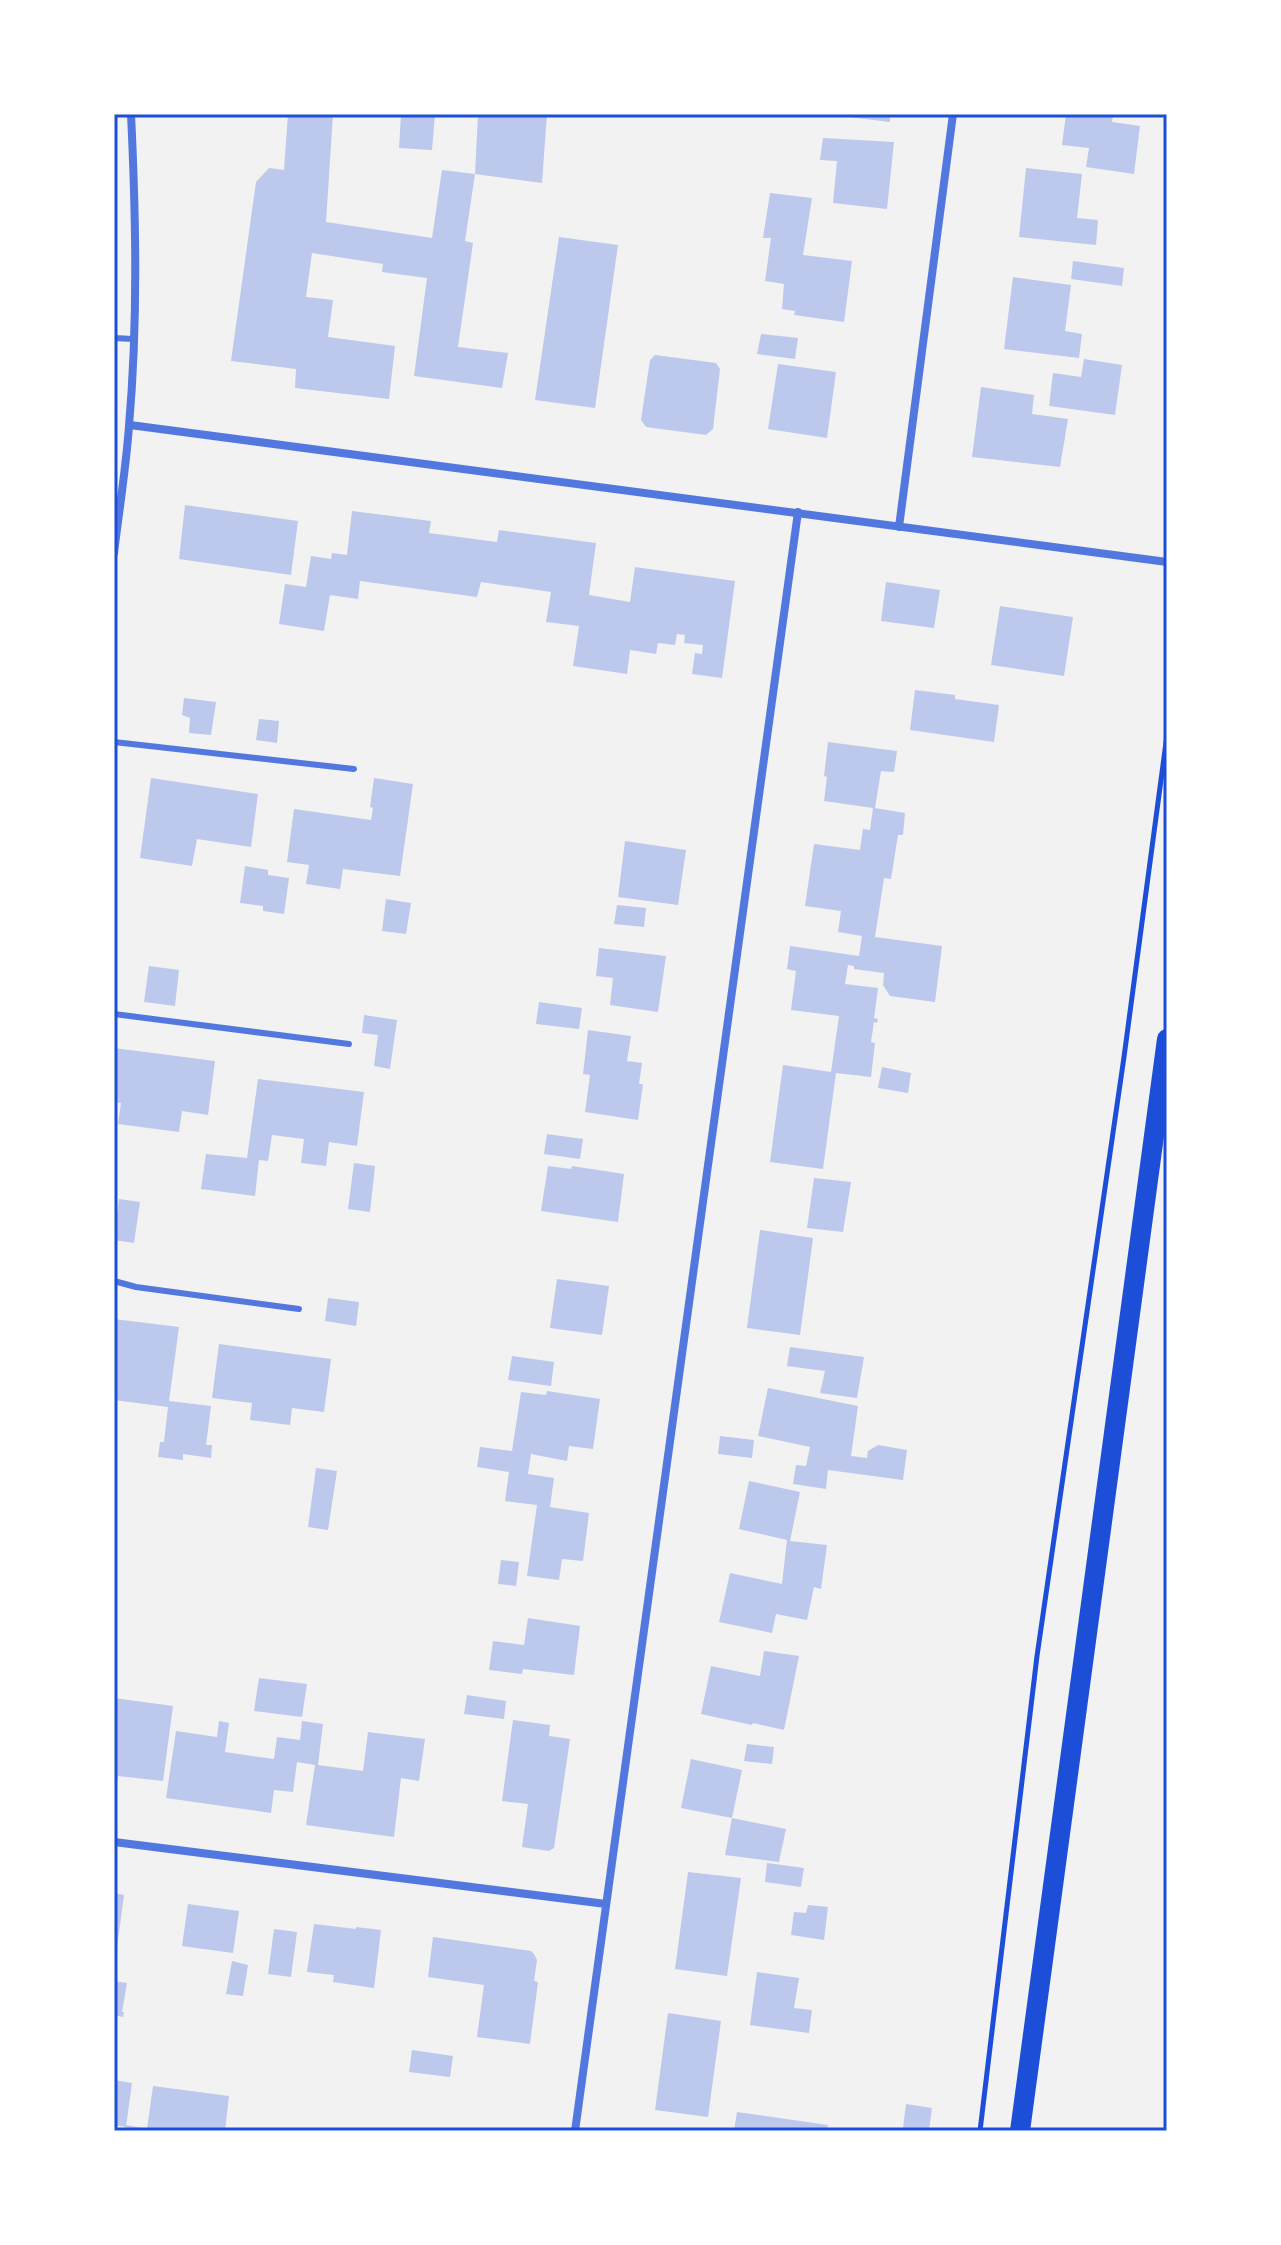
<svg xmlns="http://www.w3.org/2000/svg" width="1281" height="2245" viewBox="0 0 1281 2245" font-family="'Open Sans',sans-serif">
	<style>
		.building { fill: #bdc9ec }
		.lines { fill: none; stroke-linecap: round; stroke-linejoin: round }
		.path { stroke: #1d4ed8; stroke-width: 5 }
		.service { stroke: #5277de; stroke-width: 6 }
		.minor { stroke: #5277de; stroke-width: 8 }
		.primary { stroke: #1d4ed8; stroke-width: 20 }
		.neatline { fill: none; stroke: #1d4ed8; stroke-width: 3 }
	</style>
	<rect width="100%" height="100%" fill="#f2f2f2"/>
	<path class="building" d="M288 114H333L326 222 432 238 442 170 475 174 465 241 473 243 458 347 508 353 502 388 414 376 427 278 382 272 383 264 312 253 306 297 333 300 328 337 395 346 389 399 295 388 296 369 231 361 256 182 269 168 284 170Z
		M401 114H435L432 150 399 148Z
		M478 114H547L542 183 475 174Z
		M841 114H890V122L841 116Z
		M1066 114H1113L1112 122 1140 126 1134 174 1086 167 1089 148 1062 145Z
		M823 138 894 142 887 209 833 203 837 161 820 160Z
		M1026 168 1082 174 1077 218 1098 220 1096 245 1019 237Z
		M770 193 812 198 803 255 852 261 844 322 794 315 795 311 782 309 784 284 765 281 771 238H763Z
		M559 237 618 245 595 408 535 400Z
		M1073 261 1124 268 1122 286 1071 279Z
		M1013 277 1071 285 1065 331 1082 334 1079 358 1004 349Z
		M761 334 798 338 795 359 757 354Z
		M655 355 716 363 720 369 713 429 706 435 646 427 641 420 650 360Z
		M1084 359 1122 365 1115 415 1049 406 1053 373 1081 377Z
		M778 364 836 372 827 438 768 429Z
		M981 387 1034 395 1032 414 1068 419 1060 467 972 457Z
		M185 505 298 521 291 575 179 559Z
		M352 511 431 521 429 533 497 542 499 530 596 543 589 595 630 602 635 567 735 581 722 678 692 674 695 653 702 654 703 645 684 643 685 635 677 634 675 645 658 643 656 654 630 650 627 674 573 666 579 626 546 622 551 592 481 582 477 597 360 581 358 599 330 595 324 631 279 624 285 584 306 587 311 556 331 559 332 553 347 555Z
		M886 582 940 590 934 628 881 621Z
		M1000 606 1073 617 1064 676 991 665Z
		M915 690 955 695V699L999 705 994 742 910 730Z
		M184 698 216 702 211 735 189 733 190 718 182 715Z
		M259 719 279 721 277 743 256 740Z
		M828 742 897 751 894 772 881 771 875 808 905 813 903 835H898L891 879 884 878 875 937 942 946 935 1002 890 996 883 985 884 973 854 969V966L848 965 845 984 878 988 874 1018 878 1019 877 1023 874 1022 871 1042 875 1043 871 1077 836 1073 823 1169 770 1162 783 1065 831 1072 839 1016 791 1010 796 971 787 969 790 946 859 956 862 936 838 932 841 911 805 906 814 844 860 850 863 829 870 830 873 808 824 801 827 777 824 776Z
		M151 778 258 794 251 847 197 839 192 866 140 858Z
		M374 778 413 784 400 876 343 869 340 889 306 884 309 865 287 862 294 809 371 820 373 808 370 807Z
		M625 841 686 850 678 905 618 897Z
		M245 866 268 870V875L289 878 284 914 263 911V906L240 903Z
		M386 899 411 903 406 934 382 931Z
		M617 905 646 908 644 927 614 924Z
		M599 948 666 956 658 1012 610 1005 613 978 596 976Z
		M149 966 179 970 175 1006 144 1002Z
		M539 1002 582 1008 579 1029 536 1024Z
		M364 1015 397 1020 390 1069 374 1066 378 1035 362 1033Z
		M588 1030 631 1036 627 1061 642 1063 639 1084H643L638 1120 585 1112 590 1075 583 1074Z
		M114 1048 215 1061 208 1115 182 1111 179 1132 118 1124 121 1103 114 1102Z
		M882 1067 911 1073 908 1093 878 1088Z
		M258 1079 364 1092 357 1146 329 1142 326 1166 301 1163 304 1139 272 1135 268 1161 259 1160 255 1196 201 1189 206 1154 247 1158Z
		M547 1134 583 1139 580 1159 544 1154Z
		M354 1163 375 1166 370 1212 348 1209Z
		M548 1166 571 1169 572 1166 624 1174 618 1222 541 1211Z
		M814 1178 851 1182 843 1232 807 1228Z
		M119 1199 140 1202 134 1243 114 1240Z
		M760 1230 813 1238 800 1335 747 1328Z
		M557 1279 609 1286 602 1335 550 1328Z
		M328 1298 359 1302 356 1326 325 1321Z
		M114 1319 179 1327 169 1401 211 1406 206 1445H212L211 1458 183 1454V1460L158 1457 160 1442H164L168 1407 114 1400 116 1373H114Z
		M219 1344 331 1359 324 1412 292 1408 290 1425 250 1420 252 1403 212 1398Z
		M790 1347 864 1357 857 1398 820 1393 825 1371 787 1366Z
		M512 1356 554 1362 551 1386 508 1380Z
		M768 1388 858 1406 851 1456 867 1458 868 1451 878 1445 907 1450 903 1480 828 1470 826 1489 793 1484 796 1465 806 1466 810 1447 758 1436Z
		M547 1391 600 1399 593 1449 569 1446 567 1461 531 1454 528 1474 554 1478 550 1507 589 1513 583 1561 562 1559 559 1580 527 1576 537 1505 505 1501 509 1472 477 1467 480 1447 512 1451 521 1392 546 1395Z
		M720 1436 754 1440 752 1458 718 1454Z
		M316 1468 337 1471 328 1530 308 1527Z
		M749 1481 800 1492 790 1541 827 1545 821 1589 814 1587 807 1620 776 1614 772 1633 719 1622 730 1573 782 1584 787 1540 739 1529Z
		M501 1560 519 1562 516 1586 498 1584Z
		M528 1618 580 1626 574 1675 523 1669 522 1674 489 1670 493 1641 524 1645Z
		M764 1651 799 1656 784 1730 753 1723 752 1725 701 1714 711 1666 760 1676Z
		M259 1678 307 1684 302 1717 254 1711Z
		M467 1695 506 1701 504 1719 464 1714Z
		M114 1698 173 1706 163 1781 118 1776V1780H114Z
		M513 1720 550 1725 549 1736 570 1739 554 1848 549 1851 522 1847 528 1804 502 1801Z
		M219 1721 229 1723 225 1752 274 1759 277 1737 300 1740 302 1721 323 1724 318 1765 363 1771 368 1732 425 1739 419 1781 401 1778 394 1837 306 1825 315 1765 297 1762 293 1792 274 1790 271 1813 166 1798 176 1731 217 1737Z
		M747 1744 774 1747 772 1764 744 1761Z
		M691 1759 742 1770 732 1818 786 1829 779 1862 725 1855 732 1818 681 1808Z
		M767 1863 804 1868 801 1887 765 1882Z
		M688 1872 741 1878 727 1976 675 1969Z
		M114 1893 124 1895 116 1955H114Z
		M188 1904 239 1911 233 1953 182 1946Z
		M808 1905 828 1907 824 1940 791 1935 794 1912 806 1913Z
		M314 1924 356 1929V1927L381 1930 374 1988 333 1982 334 1975 307 1972Z
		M274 1929 297 1932 291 1977 268 1974Z
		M433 1937 531 1951 534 1954 537 1960 534 1981 538 1982 530 2044 477 2037 484 1985 428 1977Z
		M232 1961 248 1965 243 1996 226 1994Z
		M757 1972 799 1978 794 2008 812 2010 809 2033 750 2025Z
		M114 1981 127 1983 122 2012H124L123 2017 114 2015Z
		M668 2013 721 2021 708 2117 655 2110Z
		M412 2050 453 2056 450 2077 409 2072Z
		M114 2080 132 2083 126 2127 114 2125Z
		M153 2086 229 2096 225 2131H125L126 2125 147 2129Z
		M906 2104 932 2108 929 2131 903 2128Z
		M737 2112 828 2125 827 2131H734Z"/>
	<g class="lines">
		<path class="path" d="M980 2131 1037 1656 1124 1057 1167 735"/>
		<path class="service" d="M114 338 133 339
			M114 742 354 769
			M114 1014 349 1044
			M114 1281 136 1287 299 1309"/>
		<path class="minor" d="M130 425 1167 562
			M899 527 953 114
			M114 553C119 511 126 468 129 426 138 322 136 218 131 114
			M114 1842 606 1904
			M575 2131 798 512"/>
		<path class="primary" d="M1020 2131 1167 1039"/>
	</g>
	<rect width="1281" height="2245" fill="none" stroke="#ffffff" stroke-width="232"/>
	<rect x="116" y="116" width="1049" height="2013" class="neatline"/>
</svg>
